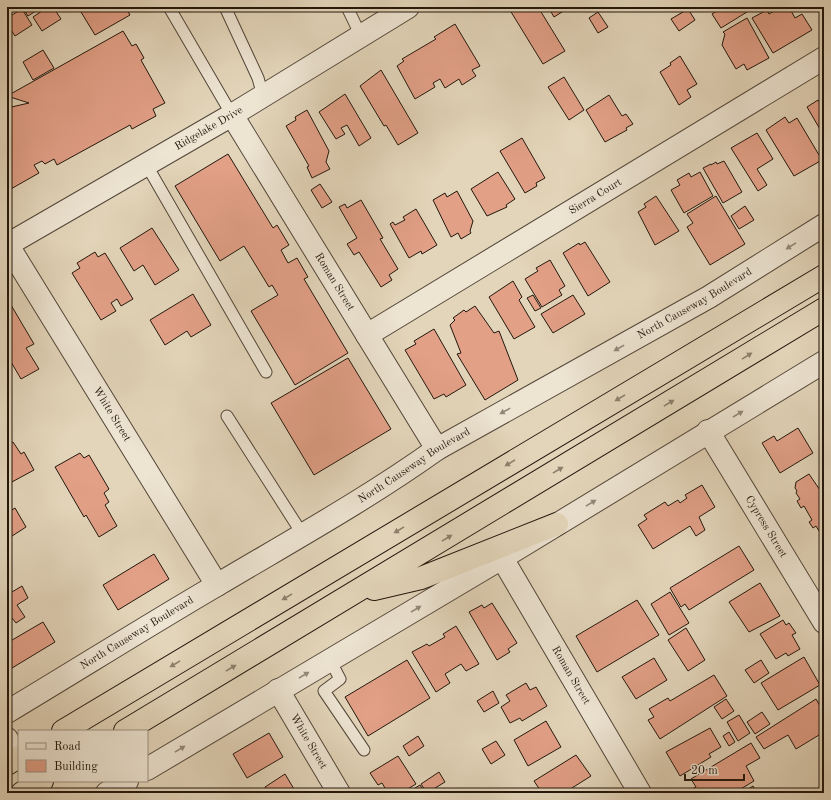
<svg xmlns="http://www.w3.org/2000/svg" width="831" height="800" viewBox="0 0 831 800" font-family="'Old Standard TT',serif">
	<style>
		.building { fill: #e2a087; stroke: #22170d }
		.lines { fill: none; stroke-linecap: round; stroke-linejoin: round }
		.lane-casing { stroke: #524638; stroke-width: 13 }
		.street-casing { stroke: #524638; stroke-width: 24 }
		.highway-casing { stroke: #22170d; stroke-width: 24 }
		.lane { stroke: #ede4d2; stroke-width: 11 }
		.street { stroke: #ede4d2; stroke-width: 22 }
		.highway { stroke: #e3d5ba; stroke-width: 22 }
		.oneway { fill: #928879 }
		.oneway2 { fill: #8c806c }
		.labels { text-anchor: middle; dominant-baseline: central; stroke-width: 3.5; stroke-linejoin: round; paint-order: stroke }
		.street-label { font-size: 11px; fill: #22170d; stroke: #ede4d2 }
	</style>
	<rect width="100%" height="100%" fill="#e3d5ba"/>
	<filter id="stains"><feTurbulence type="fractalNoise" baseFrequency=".005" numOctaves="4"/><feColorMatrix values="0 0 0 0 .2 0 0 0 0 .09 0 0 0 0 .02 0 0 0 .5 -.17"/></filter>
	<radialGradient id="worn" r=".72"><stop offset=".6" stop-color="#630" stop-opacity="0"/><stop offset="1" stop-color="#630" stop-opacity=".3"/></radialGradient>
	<path class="building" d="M22 7H42L28 16Z
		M48 7H53L61 19 42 31 33 17Z
		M90 7H128L126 8 130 15 95 35 81 12Z
		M508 7H538L565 51 543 64Z
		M548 7H570L554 17Z
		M716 7H755L721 28 712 14 718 10Z
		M781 7H789L795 18 802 14 812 30 773 53 752 18 767 10 769 14Z
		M22 9 32 25 15 36 7 24V18Z
		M688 9 695 20 679 31 671 19Z
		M598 12 608 27 598 33 589 18Z
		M747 18 769 58 747 70 744 64 736 69 722 45 725 34 723 32Z
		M455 24 480 66 472 70 476 76 462 85 459 79 445 88 440 79 433 83 435 87 415 99 397 66 404 61 402 59 436 39 434 37Z
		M123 31 132 46 136 44 144 58 141 60 165 103 153 109 156 116 132 129 130 125 57 165 54 159 45 164 42 161 34 165 39 173 9 190 7 186V108L29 103 7 96Z
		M43 50 54 68 33 80 23 62Z
		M680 56 697 84 687 90 691 97 679 105 660 72 671 65 670 63Z
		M381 70 418 133 398 145 386 125 384 126 360 86Z
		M564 77 584 110 569 120 548 87Z
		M345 94 371 138 359 146 347 125 341 128 345 134 336 139 319 112Z
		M609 95 622 116 626 114 633 124 626 128 627 130 605 142 586 110Z
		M818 100 820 103 824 101V136L807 107Z
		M307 110 329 151 326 162 330 169 312 178 307 167 309 166 286 126 296 120 295 117Z
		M785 117 789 123 797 118 822 160 794 176 766 130Z
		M757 133 773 159 757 169 767 185 758 191 731 148Z
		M522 138 545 178 536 183 537 186 525 193 500 151Z
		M228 154 273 228 277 225 289 245 281 250 288 263 297 258 308 277 304 279 348 353 295 385 251 311 278 295 272 285 269 287 244 246 220 261 175 186Z
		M724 161 742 192 723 203 703 168 711 164V165L716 162 717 164Z
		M498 172 515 199 506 205 507 207 487 216 471 189Z
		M700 172 713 196 684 213 671 190 680 185 677 180 689 173 691 177Z
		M320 184 332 202 322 208 311 190Z
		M457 191 473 221 470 231 471 233 461 239 458 233 451 237 433 200 445 193 447 197Z
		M656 196 679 231 655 245 638 212 646 207 644 204Z
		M716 196 745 244 710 265 687 227 693 223 687 214Z
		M361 200 383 238 380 239 398 269 389 275 392 280 381 287 359 252 354 255 347 244 357 238 339 207 345 204 347 208Z
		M745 206 754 220 739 229 731 216Z
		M416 209 437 245 422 254 421 251 409 258 390 224 393 222 395 225 405 220 403 217Z
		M152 228 179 270 155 285 143 265 134 271 120 248Z
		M585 242 610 282 588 296 563 253 579 243 580 245Z
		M95 252 98 257 105 253 133 299 121 306 117 299 111 303 116 311 101 320 72 273 80 268 77 263Z
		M550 260 565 286 559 290 562 295 542 307 525 279 538 271 536 268Z
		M513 281 522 297 519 300 535 327 514 339 489 297Z
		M193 294 211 325 191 337 187 331 165 345 150 320Z
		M533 295 541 308 535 311 527 298Z
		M573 295 585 314 553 333 541 314Z
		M11 305 34 344 26 348 39 369 21 379 7 355V307Z
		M475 306 494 333 499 331 518 380 485 400 457 354 461 353 450 325 455 320 453 318 464 310 466 312Z
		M434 329 466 385 446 397 444 394 434 399 405 350 416 344 414 341Z
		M348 358 391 429 314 475 271 403Z
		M798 428 813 453 780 473 762 443 774 436 777 441Z
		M13 442 21 454 24 452 34 470 10 483 7 478V445Z
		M80 453 84 458 89 455 109 489 104 493 109 502 105 505 117 526 99 537 86 515 84 517 55 467Z
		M809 474 824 496V535L822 536 816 526 813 528 809 522 812 520 804 506 801 508 797 501 800 499 796 493 797 491 795 488 796 482Z
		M702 485 715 507 699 517 705 530 696 536 690 526 653 549 638 525 647 519 644 515 665 502 668 506 678 500 680 503 687 498 685 495Z
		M15 508 26 527 9 538 7 535V513Z
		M739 546 754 570 689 610 685 604 681 607 670 588Z
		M154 554 169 579 118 610 103 585Z
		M760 583 780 616 749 632 729 602Z
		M22 586 28 598 17 605 25 617 16 623 12 618 7 621V595Z
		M670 592 689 623 669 635 651 604Z
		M637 600 659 635 597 672 576 636Z
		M492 603 517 643 508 649 510 652 497 660 469 612 482 605 484 608Z
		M783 620 786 625 789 623 796 633 792 635 800 649 788 656 786 653 776 659 760 634Z
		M43 622 55 642 12 668 7 658V654L9 653 7 643Z
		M456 626 479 664 466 671 461 664 445 674 450 683 436 692 412 652 427 644 429 646 445 637 443 634Z
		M686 628 705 660 688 671 668 640Z
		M804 657 820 685 778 710 761 683Z
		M654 658 667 680 636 699 622 677Z
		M407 660 430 698 368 736 345 697Z
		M761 660 769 673 754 683 745 670Z
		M714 675 727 696 660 739 648 720 654 717 649 709 668 698 670 701Z
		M526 683 530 690 536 687 547 706 522 721 520 718 510 723 501 707 510 701 506 695Z
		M493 691 499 703 484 712 477 701Z
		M726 699 734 711 722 719 714 707Z
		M816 699 820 706 824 704V732L796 749 788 735 764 749 756 737Z
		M762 712 770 724 755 734 747 722Z
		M739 715 750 733 738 741 727 722Z
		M546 721 561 747 528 766 514 740Z
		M710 728 721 747 709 754 711 757 680 776 666 752Z
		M729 732 735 742 729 746 723 736Z
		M269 733 283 757 247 778 233 754Z
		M418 736 424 746 409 756 403 746Z
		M496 741 505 755 491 764 482 749Z
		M751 743 760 758 746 766 754 781 734 793H692L690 790 696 787 691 779Z
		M824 748V760L819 751Z
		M576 755 591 776 564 793H542L534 781Z
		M398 756 416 784 401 793H388L382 783 378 785 370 773Z
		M439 772 445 782 427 793 421 784Z
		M285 774 294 789 289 793H268L265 787Z
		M420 785 425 793H407Z
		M753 786 757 793H742Z"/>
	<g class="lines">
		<g class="lane-casing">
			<path id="lane" d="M169 7 232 115
				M225 7 258 78 263 96
				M347 7 361 36
				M146 164 266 372
				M227 416 303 535
				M330 660 340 679 324 691 364 750"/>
		</g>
		<g class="street-casing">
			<g id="street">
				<path id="s1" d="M232 115 437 449"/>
				<path id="s2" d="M7 244 217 585"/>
				<path id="s3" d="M7 245 232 115 408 7"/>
				<path id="s4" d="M367 335 824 58"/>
				<path id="s5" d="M708 431 824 622"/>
				<path id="s6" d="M502 558 640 793"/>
				<path id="s7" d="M278 690 339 793"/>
				<path id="s8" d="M7 712C77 670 147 626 217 585 291 541 367 499 437 449L709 297 824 225"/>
				<path d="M7 739 19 758"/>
				<path d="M147 769 502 558 824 362"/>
				<path d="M107 793 127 781"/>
			</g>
		</g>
		<g class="highway-casing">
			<path id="highway" d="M374 589 421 578 557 524
				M63 731 824 276
				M125 731 824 309
				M7 764 19 757
				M22 793 42 781"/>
		</g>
		<use href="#lane" class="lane"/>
		<use href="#street" class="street"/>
		<use href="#highway" class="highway"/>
	</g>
	<defs><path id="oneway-solid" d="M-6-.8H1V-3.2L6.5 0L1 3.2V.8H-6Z"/></defs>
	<g class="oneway">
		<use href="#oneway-solid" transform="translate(791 246) rotate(148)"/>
		<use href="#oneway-solid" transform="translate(619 348) rotate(151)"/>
		<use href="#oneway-solid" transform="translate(505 411) rotate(151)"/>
		<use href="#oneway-solid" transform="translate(738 414) rotate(-31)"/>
		<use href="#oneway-solid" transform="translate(591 503) rotate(-31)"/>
		<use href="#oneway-solid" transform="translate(416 609) rotate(-31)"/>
		<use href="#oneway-solid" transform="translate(304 675) rotate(-31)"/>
		<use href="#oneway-solid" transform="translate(180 749) rotate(-31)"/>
	</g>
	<g class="oneway2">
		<use href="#oneway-solid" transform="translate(747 356) rotate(-32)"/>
		<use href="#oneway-solid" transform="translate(620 398) rotate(149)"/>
		<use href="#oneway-solid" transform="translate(669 403) rotate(-31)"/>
		<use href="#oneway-solid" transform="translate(510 463) rotate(149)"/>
		<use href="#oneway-solid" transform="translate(558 470) rotate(-31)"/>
		<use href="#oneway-solid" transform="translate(399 530) rotate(149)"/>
		<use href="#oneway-solid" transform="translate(447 538) rotate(-31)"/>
		<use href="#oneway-solid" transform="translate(287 597) rotate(149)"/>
		<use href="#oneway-solid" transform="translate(175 664) rotate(149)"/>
		<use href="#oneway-solid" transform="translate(231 668) rotate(-31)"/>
	</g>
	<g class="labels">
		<g class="street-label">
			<text stroke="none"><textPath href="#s3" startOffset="233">Ridgelake Drive</textPath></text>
			<text stroke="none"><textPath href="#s4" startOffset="267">Sierra Court</textPath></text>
			<text stroke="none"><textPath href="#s1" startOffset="196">Roman Street</textPath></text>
			<text stroke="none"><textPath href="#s8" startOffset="800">North Causeway Boulevard</textPath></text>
			<text stroke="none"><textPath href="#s2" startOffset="200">White Street</textPath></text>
			<text stroke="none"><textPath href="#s8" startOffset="476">North Causeway Boulevard</textPath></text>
			<text stroke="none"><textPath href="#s5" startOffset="112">Cypress Street</textPath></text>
			<text stroke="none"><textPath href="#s8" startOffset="152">North Causeway Boulevard</textPath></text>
			<text stroke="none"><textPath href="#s6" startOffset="136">Roman Street</textPath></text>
			<text stroke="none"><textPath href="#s7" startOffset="60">White Street</textPath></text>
		</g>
	</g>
	<rect width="831" height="800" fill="none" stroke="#e3d5ba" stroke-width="24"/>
	<rect x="8" y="8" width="815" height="784" fill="none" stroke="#22170d" stroke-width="2"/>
	<rect x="12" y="12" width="807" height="776" fill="none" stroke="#22170d"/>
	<rect x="18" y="730" width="130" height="52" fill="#ede4d2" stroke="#9c9283"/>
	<rect x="26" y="743" width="20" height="6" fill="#ede4d2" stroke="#9c9283"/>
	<text x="54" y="750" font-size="12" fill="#22170d">Road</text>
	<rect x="26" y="760" width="20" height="12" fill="#e2a087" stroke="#9c9283"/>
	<text x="54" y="770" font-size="12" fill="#22170d">Building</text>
	<path d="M685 774v6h59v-6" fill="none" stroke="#22170d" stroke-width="2"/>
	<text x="691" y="774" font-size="12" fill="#22170d" stroke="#ede4d2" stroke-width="3" paint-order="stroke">20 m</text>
	<rect width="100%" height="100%" filter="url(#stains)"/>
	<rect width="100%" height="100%" fill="url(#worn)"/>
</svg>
